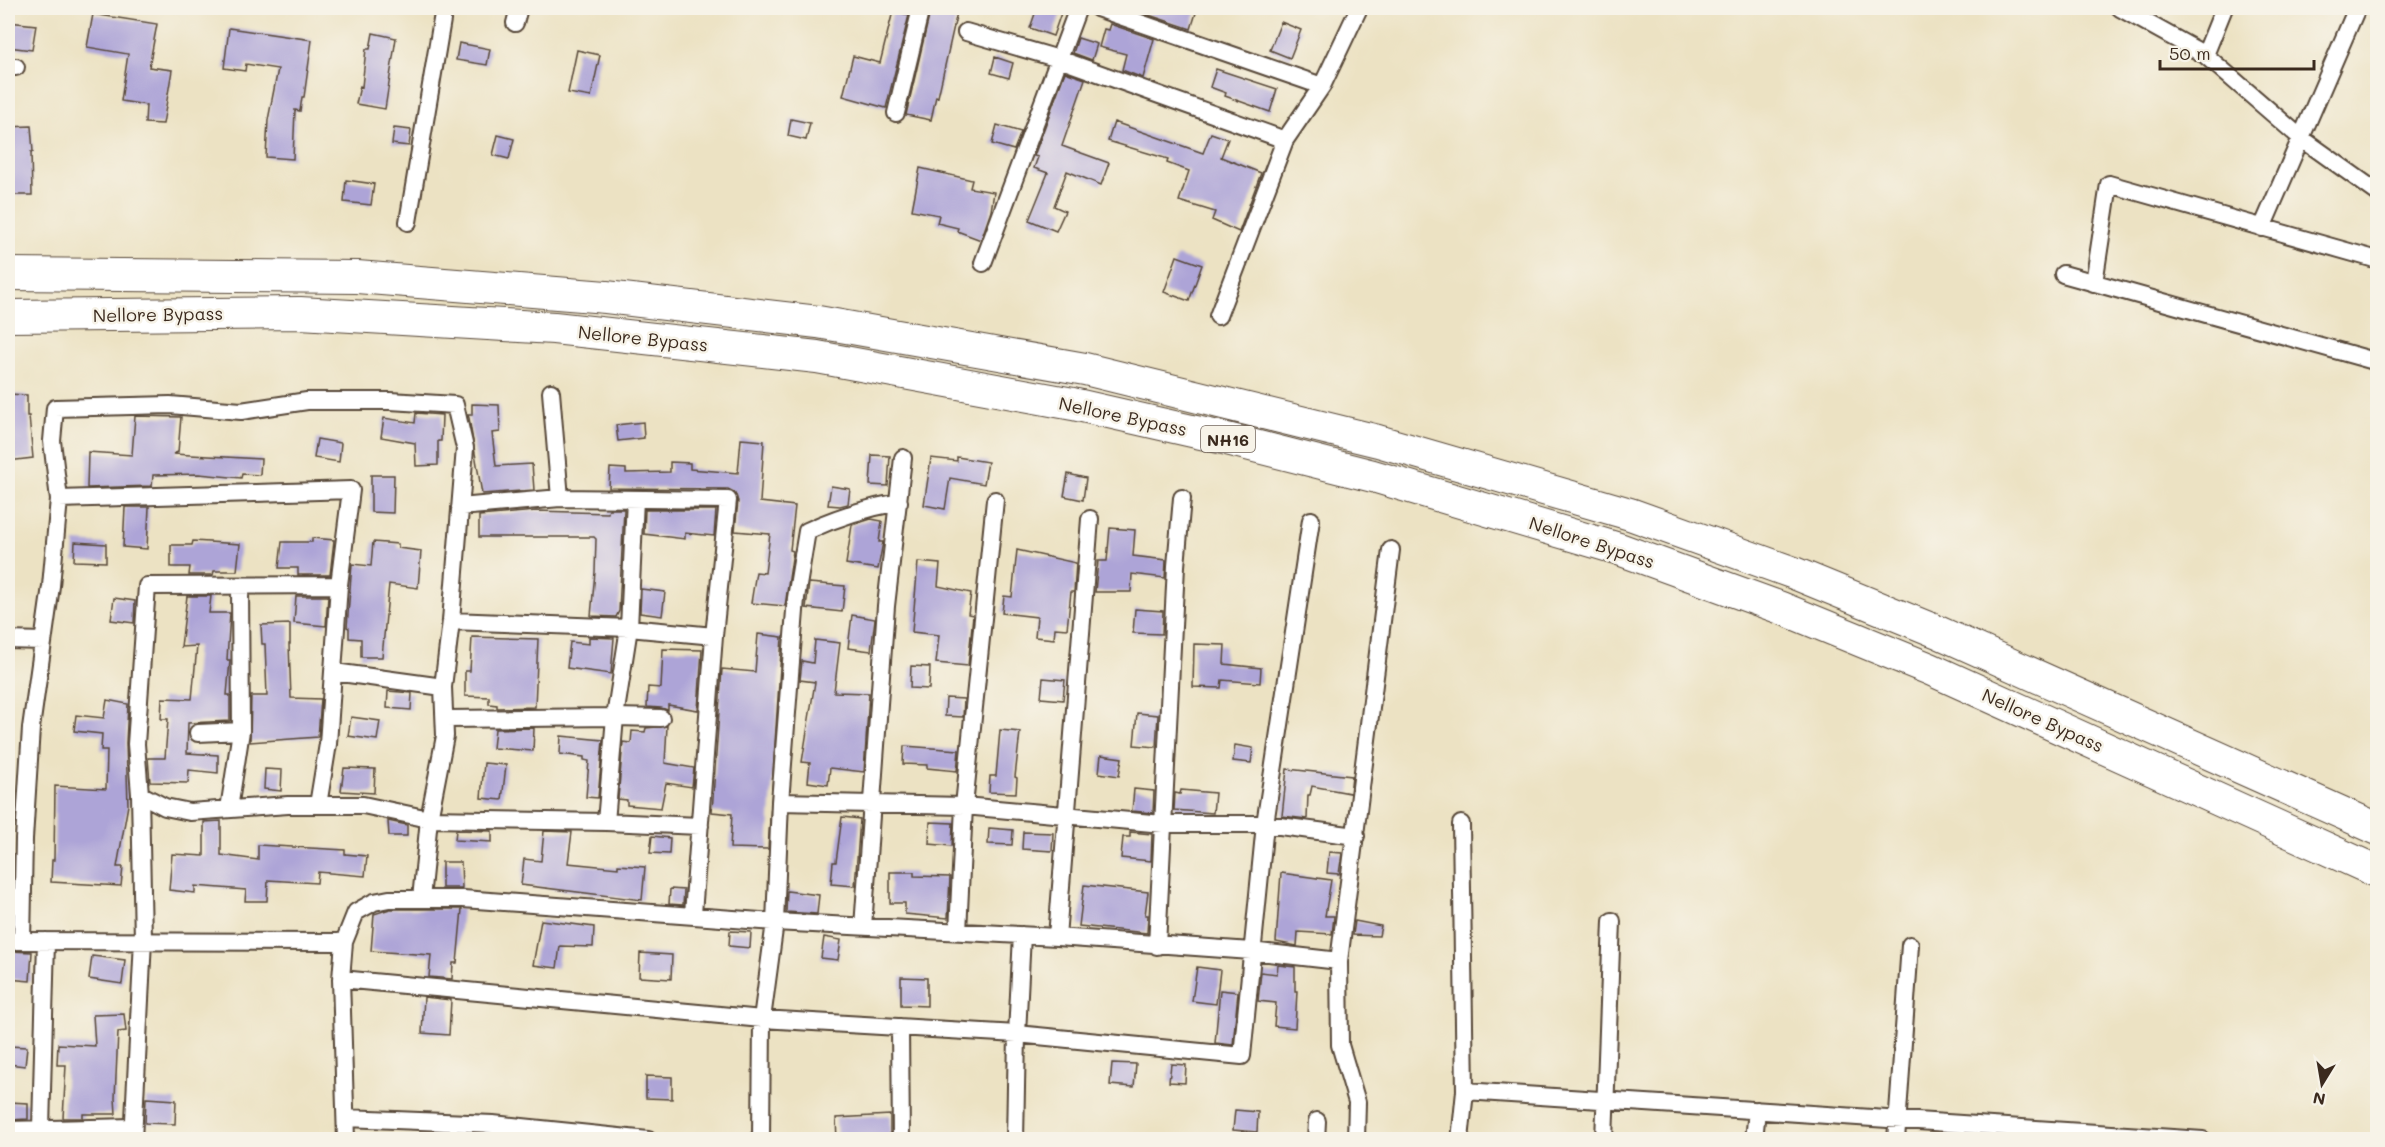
<svg xmlns="http://www.w3.org/2000/svg" width="2385" height="1147" viewBox="0 0 2385 1147" font-family="Mali,sans-serif">
	<style>
		.building { fill: #ada4d7 }
		.lines { fill: none; stroke-linecap: round; stroke-linejoin: round }
		.street-casing { stroke: #564637; stroke-width: 20 }
		.highway-casing { stroke: #564637; stroke-width: 34 }
		.street { stroke: #fff; stroke-width: 16 }
		.highway { stroke: #fff; stroke-width: 32 }
		.labels { text-anchor: middle; dominant-baseline: central; stroke-width: 5; stroke-linejoin: round; paint-order: stroke }
		.shield { fill: #f7f3e8; stroke: #73665b; stroke-width: 1.5 }
		.shield-label { font-size: 16px; font-weight: bold; fill: #3b2a1e }
		.street-label { font-size: 18px; fill: #3b2a1e; stroke: #f7f3e8 }
	</style>
	<rect width="100%" height="100%" fill="#f7f3e8"/>
	<filter id="ink" filterUnits="userSpaceOnUse"><feTurbulence type="fractalNoise" baseFrequency=".0167" numOctaves="2"/><feDisplacementMap in="SourceGraphic" scale="12" xChannelSelector="R" yChannelSelector="G"/><feConvolveMatrix kernelMatrix="1 2 1 2 8 2 1 2 1" color-interpolation-filters="sRGB"/></filter>
	<filter id="wash" filterUnits="userSpaceOnUse"><feTurbulence type="fractalNoise" baseFrequency=".008" numOctaves="4" result="noise"/><feDisplacementMap in="SourceGraphic" scale="24" xChannelSelector="R" yChannelSelector="G"/><feGaussianBlur stdDeviation="1.35" result="paint"/><feColorMatrix in="noise" values="0 0 0 0 0 0 0 0 0 0 0 0 0 0 0 0 0 1.4 0 .05"/><feComposite in="paint" operator="in"/></filter>
	<g filter="url(#wash)">
		<rect width="100%" height="100%" fill="#ece2c3"/>
		<g id="blocks">
			<path class="building" d="M931 8H958L938 97 936 96 931 120 906 115Z
				M1037 8H1046L1061 13 1053 36 1030 28Z
				M1128 8H1181L1196 13 1191 29Z
				M893 11 909 15 886 108 843 96 853 56 880 63Z
				M93 14 157 24 149 67 172 70 163 124 145 123 146 105 121 101 128 54 87 47Z
				M8 22 36 25 32 50 8 47Z
				M1281 22 1301 30 1290 58 1270 50Z
				M1110 24 1154 39 1143 78 1122 70 1126 54 1099 47 1104 29 1108 30Z
				M229 28 312 40 304 97H302L300 111 295 110 293 159 266 157 268 120 278 69 246 64 245 71 224 68Z
				M373 33 396 38 385 109 356 104 360 86 362 87 366 49H370Z
				M1078 38 1097 44 1092 60 1073 53Z
				M459 43 490 49 487 65 456 60Z
				M577 50 600 55 591 97 568 93Z
				M995 57 1013 63 1009 78 991 73Z
				M1216 69 1277 89 1270 112 1225 96 1226 93 1210 87Z
				M1065 72 1085 79 1062 146 1109 163 1101 185 1067 171 1054 206 1065 211 1056 231 1029 220 1048 173 1034 168 1038 157 1034 156Z
				M791 119 810 123 806 140 788 136Z
				M1114 122 1203 153 1211 133 1228 139 1221 157 1261 173 1239 232 1212 220 1215 212 1179 201 1189 171 1167 163 1168 159 1108 141Z
				M997 125 1021 132 1014 150 992 144Z
				M31 126 33 152H31L32 195H8V127Z
				M394 128 411 130 409 146 392 144Z
				M498 135 514 139 509 159 493 155Z
				M920 168 972 180 970 188 994 192 991 211 981 240 957 231 958 228 937 223 939 215 912 210Z
				M346 180 374 184 371 205 344 202Z
				M1177 256 1202 265 1189 301 1164 292Z
				M8 394 27 395V416H29L33 458 8 461Z
				M472 404 499 405 500 432 492 433 496 466 532 464 534 490 482 494 469 418 468 415H472Z
				M416 413 442 415 441 441H438V465L416 466 415 443 381 437 384 418 415 423Z
				M135 416 181 417 178 452 173 454 261 459 260 475 242 474 241 478 199 474 153 475 152 486 87 488 88 452 132 455Z
				M643 422 644 438 618 441 616 425Z
				M317 439 341 443 339 462 314 458Z
				M741 439 764 441 760 502 795 506 790 550 793 551 785 606 751 603 756 572 765 573 770 534 735 531 738 501 734 492 728 489 609 488 610 468 626 469V473L670 472V462L690 463V469L738 473Z
				M872 455 890 456 888 486 870 485Z
				M957 457 988 462 984 484 950 478 945 509 924 505 931 458 957 461Z
				M1068 474 1086 478 1083 500 1064 496Z
				M371 475H394L393 513 371 512Z
				M831 486 850 489 848 504 840 506 828 505Z
				M125 507H149L147 549 123 547Z
				M609 509H624L619 611 616 617 591 616 595 572 596 539 594 537H479V516L536 511 608 513Z
				M645 510H716L714 536 685 533V539L644 534Z
				M871 519 882 521 879 542H883L878 569 846 564 852 525Z
				M1110 528 1135 530 1133 556 1166 560 1165 578 1132 574 1131 592H1095L1098 561H1107Z
				M312 538 334 540 330 575H298V568H279L282 542H312Z
				M193 541 240 544 237 571H214L213 575H189L190 567H171V545H192Z
				M75 542 106 544V562L74 561Z
				M373 542 398 544V548L421 551 418 588 389 584 382 657H361V639L349 638V628L347 627 352 564 371 566Z
				M1017 550 1076 563 1074 592H1071L1067 629 1055 628 1054 639 1035 637 1037 617 1002 613 1004 596 1012 597Z
				M918 562 940 564 938 586 971 593 968 614 973 615 968 666 936 663 939 635 912 632Z
				M809 583 845 586 842 612 806 608Z
				M641 589 665 592 662 616 640 613Z
				M187 596H211L209 613H230L227 660H230L227 695H230V721L188 723 187 753 218 755V773L189 770 188 783 150 782 148 758H165L168 719H161L162 698 192 699 197 646 181 647Z
				M296 596H328L326 626 294 623Z
				M114 598 135 601 134 623 111 620Z
				M1135 609 1163 611 1162 634 1133 633Z
				M852 615 875 619 871 651 848 648Z
				M290 624V644H289L291 698 321 699 318 737 250 742 251 696H267L265 644H262L261 625Z
				M758 634 782 637 768 849 730 848 732 814 712 812 722 669 755 672Z
				M472 637 538 639 535 707 497 708V705L489 704V697L465 696V671H470Z
				M589 637 614 638 611 674 567 668 570 642 589 644Z
				M815 640 840 643 834 692 869 693 864 772 830 768 828 785 808 782 810 763 802 762 815 682 800 680 802 661 813 663Z
				M1194 644 1225 645 1224 664 1261 668 1260 683 1222 680 1221 688 1193 687Z
				M663 649 702 650 698 710 668 705V710L661 708 647 707 648 687 661 688Z
				M911 666 930 667 929 689 910 688Z
				M1043 678 1065 680 1063 700 1041 698Z
				M388 691 412 693 411 710 387 708Z
				M946 698 964 699 963 717 945 716Z
				M107 700 128 704 126 743 128 805 117 867H123L121 886 51 882 52 860H54L55 786 106 789 107 750H101L102 734 74 731 76 715 104 718Z
				M1137 713 1158 715 1156 747 1134 745Z
				M351 717 380 721 377 740 348 736Z
				M667 726 665 763 694 768 692 787 666 783 661 808 627 805V800L618 799 623 742 631 743 632 731 645 732 646 728Z
				M534 728 533 751 493 748 495 729Z
				M1000 730 1020 732 1015 777 1017 778 1016 793 989 792 990 776H996Z
				M561 736 603 740 598 798 586 797 589 761 584 760V757L560 754Z
				M1235 745 1253 748 1251 763 1233 761Z
				M904 746 959 750 957 771 927 768V765L903 764Z
				M1101 755 1122 758 1119 776 1099 773Z
				M484 763 506 765 502 800 481 798Z
				M344 768 375 769 374 793 341 791Z
				M265 769 282 770 281 791 264 789Z
				M1287 769 1352 776 1350 793 1312 786 1310 795H1308L1307 819 1282 816Z
				M1134 789 1154 791 1153 813 1132 811Z
				M1181 790 1215 793 1213 813 1174 810 1175 793 1180 794Z
				M842 817 860 819 855 886 831 884 833 862H836Z
				M221 821V855L258 860V845L345 850V854L367 856 365 876 318 872 317 883 268 880 267 901H245L246 890 195 886V893L169 890 172 854 204 856V822Z
				M388 821 407 825V836H389Z
				M930 822 953 823 952 846 929 844Z
				M989 828 1013 830 1012 845 988 844Z
				M456 830 492 831V842L455 840Z
				M544 831 572 832 568 863 618 868V865L645 867 642 900 521 885 524 859 541 861Z
				M1023 832 1053 833 1052 851 1022 849Z
				M1130 832 1152 834 1151 861 1121 858 1123 837H1130Z
				M652 836 670 838 669 854 650 853Z
				M1329 852 1342 853 1339 874 1327 873Z
				M442 862H461L462 888H442Z
				M890 872H914V876L950 877 948 918 905 914V903H890Z
				M1281 873 1331 880 1325 916H1334L1332 934 1298 932 1297 946 1276 942Z
				M1084 885 1148 892 1145 915H1148L1147 933 1079 926Z
				M670 889 684 890 683 905 669 904Z
				M787 891 819 895 817 914 786 912Z
				M390 909H462L457 963H453L452 979 429 977 431 955 371 951 374 914Z
				M541 920 594 927 593 947 560 946 557 968 533 965Z
				M1355 921 1381 926 1379 936 1353 935Z
				M730 931 751 932 750 948 729 946Z
				M824 937 841 940 838 960 821 958Z
				M8 951 32 952 30 981 8 979Z
				M640 953 672 955 671 979 639 977Z
				M92 956 125 960 122 984 89 979Z
				M1278 965 1295 967V991H1297L1295 1028 1274 1026 1276 1003 1258 1001 1261 972 1277 974Z
				M1197 967 1220 970 1216 1004 1192 1001Z
				M901 977 927 978V1006L901 1005Z
				M1220 990 1238 992 1233 1045 1215 1043Z
				M424 997 451 1000 449 1035 422 1033Z
				M124 1014 126 1031 118 1032 115 1098 116 1114H83V1118H63L66 1065H57L58 1044 95 1046 93 1015Z
				M8 1046 27 1047 25 1066 8 1064Z
				M1112 1063 1136 1064 1134 1087 1110 1085Z
				M1171 1064 1186 1065 1185 1083 1169 1082Z
				M646 1076 672 1077V1099L646 1098Z
				M146 1098 176 1100 175 1124 145 1123Z
				M8 1102 28 1103V1119L8 1120Z
				M1235 1110 1258 1112 1257 1132 1233 1130Z
				M890 1115V1140H837L836 1118Z"/>
		</g>
	</g>
	<g filter="url(#ink)">
		<use href="#blocks" fill-opacity="0" stroke="#564637" stroke-width="1.5"/>
		<g class="lines">
			<g class="street-casing">
				<path id="street" d="M1097 8 1322 86
					M2120 8 2205 55 2301 138 2378 193
					M515 23 519 8
					M966 32 1059 59 1285 140
					M2205 55 2224 8
					M8 67H16
					M896 113 921 8
					M408 222 444 8
					M2262 228 2357 8
					M983 263 1078 8
					M2063 274 2378 362
					M2094 283 2109 184 2378 260
					M1218 316 1285 140 1322 86 1359 8
					M551 392 560 498
					M59 499 351 490 339 585 328 744 318 805
					M635 499 629 628 615 717 606 822 700 826
					M460 507 560 498 728 500 714 636 693 914
					M451 621 629 628 714 636
					M8 640 43 641
					M334 672 443 687
					M446 719 615 717 661 718
					M198 733 241 731
					M140 794 165 807 190 812 288 805H363L429 819 606 822
					M780 802 964 806 1163 824H1265L1356 836
					M229 809 241 731 240 586
					M863 927 886 606 903 458
					M958 932 964 806 995 500
					M1022 935 1017 1034 1242 1056 1265 824 1311 520
					M1057 937 1090 519
					M8 941 344 942
					M22 941 24 839 31 728 51 586 59 499 52 441 55 408 170 405 241 411 307 401H390L455 405 465 448 451 621 443 687 445 736 429 819 421 899
					M1157 946 1176 566 1182 498
					M341 979 762 1019 1017 1034 1015 1140
					M900 1027 901 1140
					M1465 1091 2203 1140
					M346 1118 493 1124 648 1140
					M493 1124 494 1140
					M41 1128 46 941
					M8 1130 133 1127
					M133 1140 143 940 140 794 136 744 147 586 339 585
					M346 1140 341 979 344 942 356 912 374 902 389 899H463L775 922 1057 937 1251 951 1339 961
					M761 1140 762 1019 775 922 780 802 796 598 807 531C837 517 867 508 899 502
					M1316 1140 1317 1121
					M1356 1140 1357 1102 1340 1045 1339 961 1391 550
					M1460 1140 1465 1091 1461 824
					M1604 1140 1612 921
					M1754 1140 1757 1110
					M1896 1140 1910 945"/>
			</g>
			<g class="highway-casing">
				<path id="highway" d="M8 274 357 277 606 297 818 322 1085 369 1378 441 1630 514 1794 573 1938 632 2378 829
					M8 316 300 313 554 328 817 357 1073 404 1227 439 1373 476 1619 549 1781 608 1930 669 2378 872"/>
			</g>
			<use href="#street" class="street"/>
			<use href="#highway" class="highway"/>
		</g>
	</g>
	<g class="labels">
		<rect class="shield" x="1201" y="426" width="54" height="26" rx="4.5"/>
		<g class="shield-label">
			<text x="1228" y="439">NH16</text>
		</g>
		<g class="street-label">
			<text transform="translate(158 314) rotate(-1)">Nellore Bypass</text>
			<text transform="translate(643 338) rotate(6)">Nellore Bypass</text>
			<text transform="translate(1123 416) rotate(12)">Nellore Bypass</text>
			<text transform="translate(1592 542) rotate(18)">Nellore Bypass</text>
			<text transform="translate(2043 720) rotate(24)">Nellore Bypass</text>
		</g>
	</g>
	<rect width="2385" height="1147" fill="none" stroke="#f7f3e8" stroke-width="30"/>
	<g transform="translate(2322 1084) rotate(191)" stroke="#f7f3e8" stroke-width="4.5" paint-order="stroke">
	<path d="M0-4.5L10 22L0 15L-10 22Z" fill="#3b2a1e"/>
	<text y="-9" font-size="16" font-weight="bold" text-anchor="middle" fill="#3b2a1e">N</text>
	</g>
	<path d="M2160 60v9h154v-9" fill="none" stroke="#3b2a1e" stroke-width="3"/>
	<text x="2169" y="60" font-size="18" fill="#3b2a1e" stroke="#f7f3e8" stroke-width="4.5" paint-order="stroke">50 m</text>
</svg>
